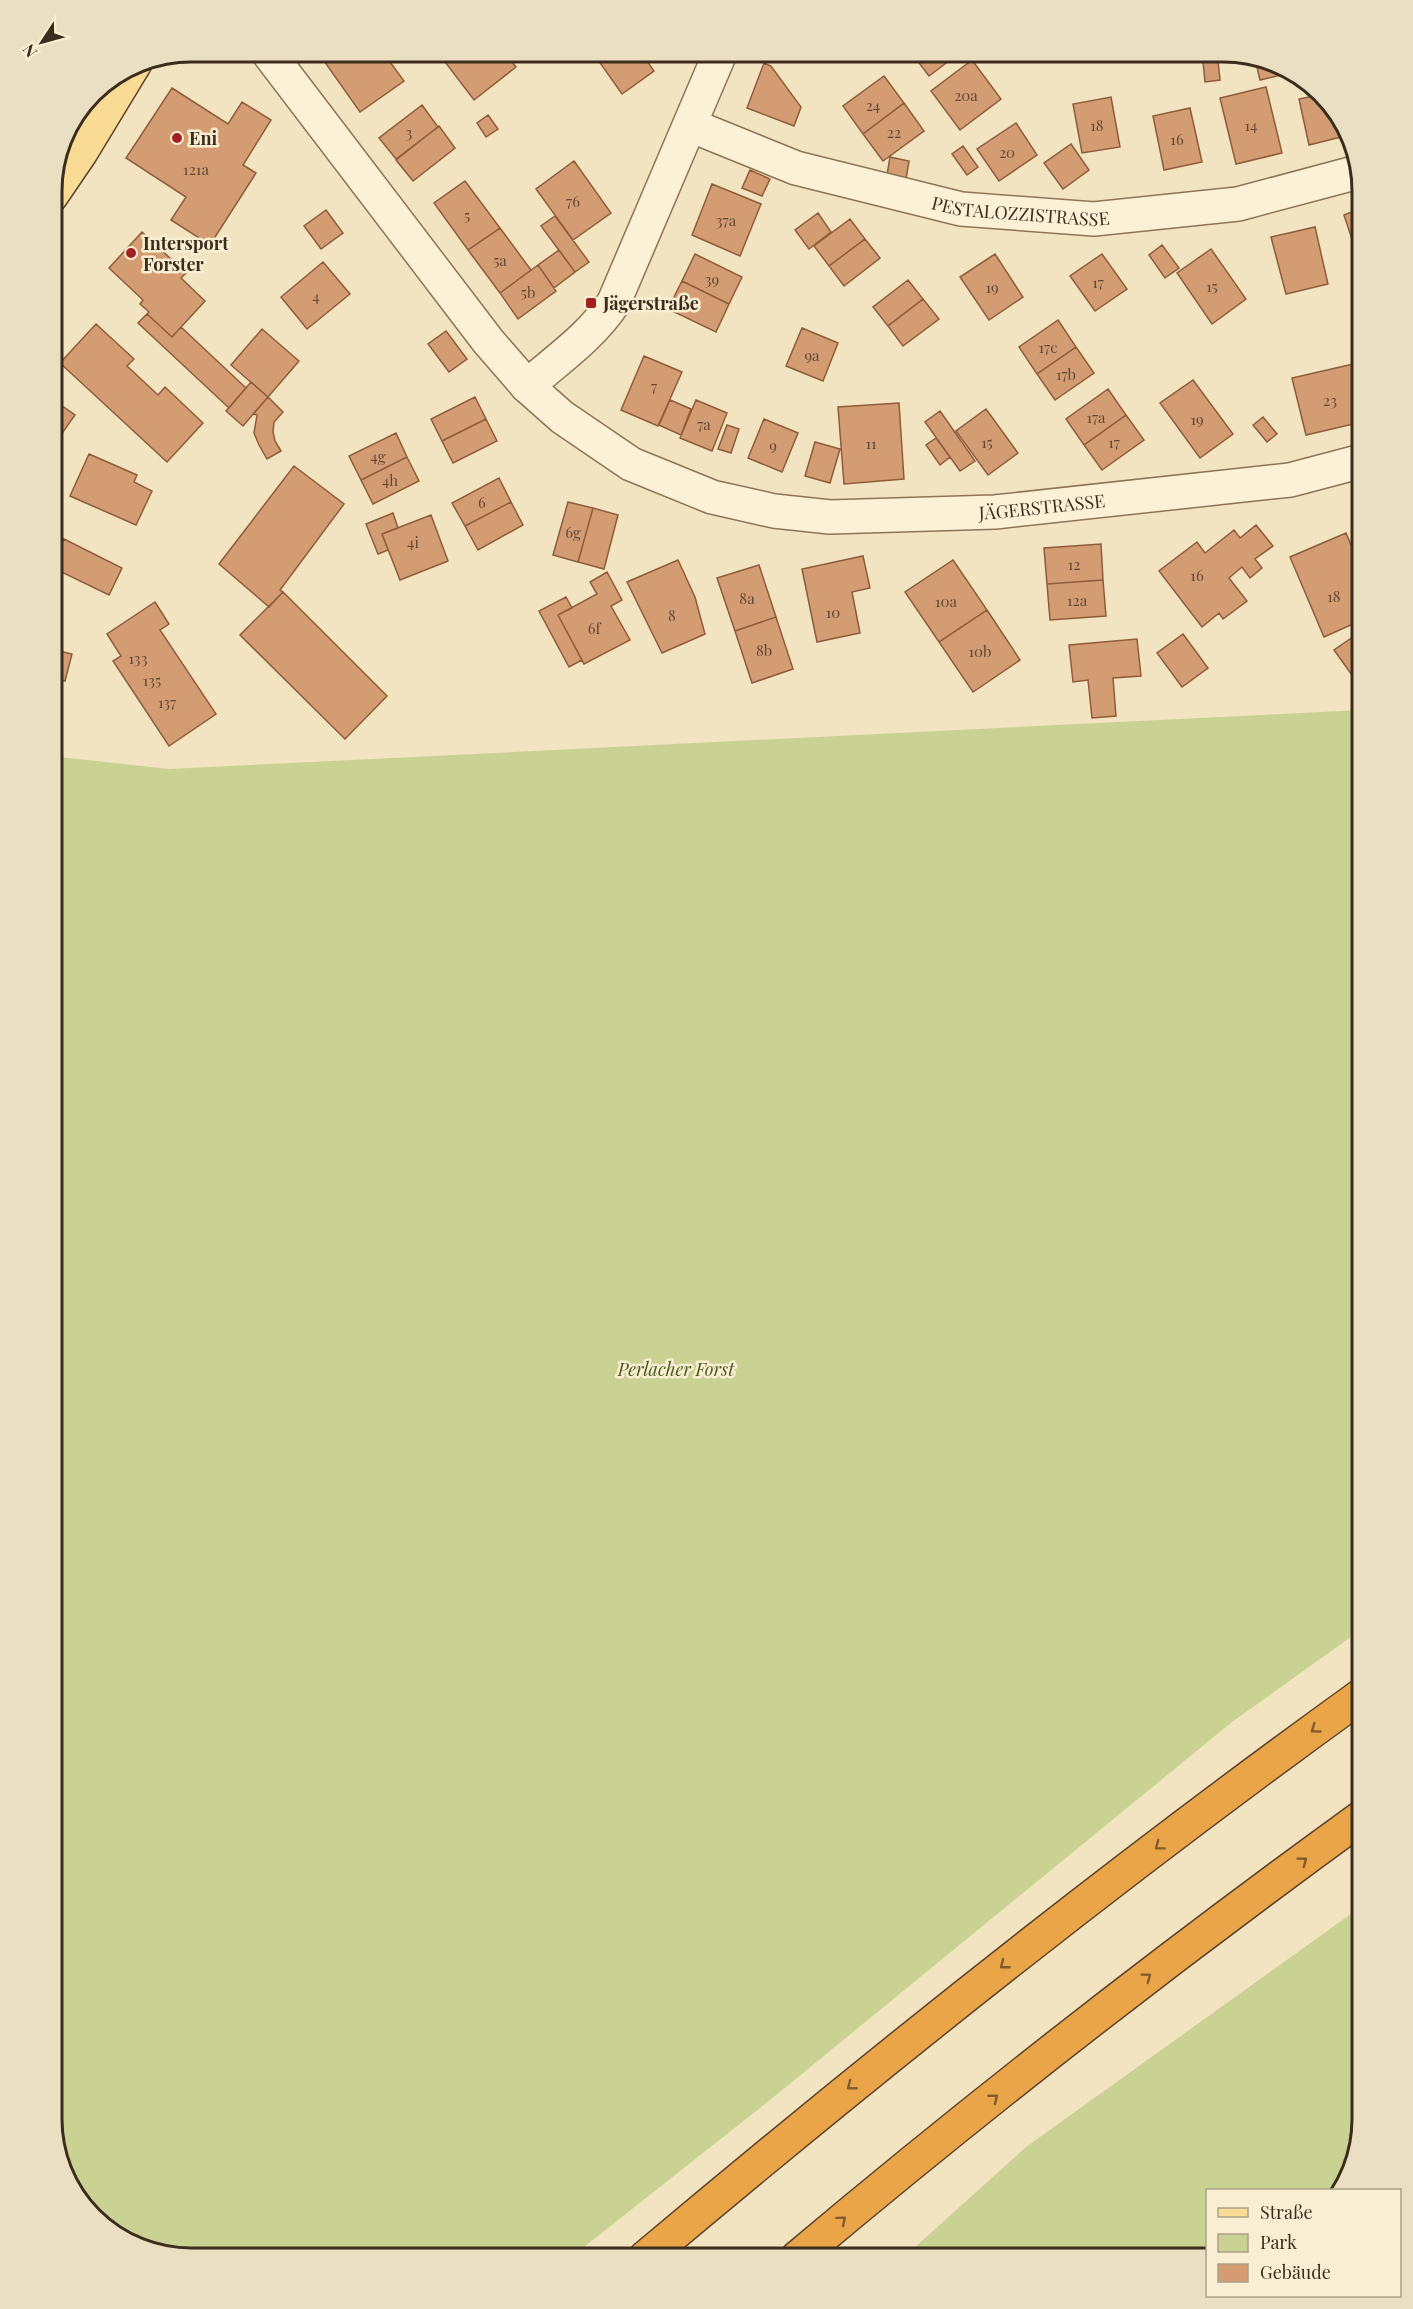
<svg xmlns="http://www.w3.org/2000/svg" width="1413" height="2309" viewBox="0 0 1413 2309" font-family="'Playfair Display',serif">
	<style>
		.green { fill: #cad293 }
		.building { fill: #d49c73; stroke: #8f5c3a; stroke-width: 1.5 }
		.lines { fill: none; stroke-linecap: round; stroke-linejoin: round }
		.minor-casing { stroke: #8e7456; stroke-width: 36 }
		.major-casing { stroke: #5b422b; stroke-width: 36 }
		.highway-casing { stroke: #5b422b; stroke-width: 36 }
		.minor { stroke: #fcf1d5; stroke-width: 33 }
		.major { stroke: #f9db95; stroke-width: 33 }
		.highway { stroke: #eaa549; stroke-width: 33 }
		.oneway { stroke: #825c2e }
		.poi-dot { fill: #a32020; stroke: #f9eed1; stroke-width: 2 }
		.labels { text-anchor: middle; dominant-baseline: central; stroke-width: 5; stroke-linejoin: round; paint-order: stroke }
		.number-label { font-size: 15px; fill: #624832 }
		.poi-label { font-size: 18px; font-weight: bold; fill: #3c2c1c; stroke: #f9eed1; text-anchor: start }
		.street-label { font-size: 18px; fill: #3c2c1c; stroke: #f9eed1 }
		.park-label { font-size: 18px; font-style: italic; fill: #4b5a21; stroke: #f9eed1 }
		.rim { fill: none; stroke: #3c2c1c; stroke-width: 3 }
	</style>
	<rect width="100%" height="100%" fill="#f2e4c1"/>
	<path class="green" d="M1362 710V1629L1232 1722 770 2100 570 2258H182L113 2235 66 2181 51 2118V756L169 769Z
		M1362 1906V2119L1341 2190H1208L1207 2258H903L1026 2147Z"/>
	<path class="building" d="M317 51H382L404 81 360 112Z
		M451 51H503L516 67 474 100 442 58Z
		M610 51H640L654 71 622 94 598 60Z
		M910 51H962L929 76Z
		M1202 51H1217L1220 80 1205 82Z
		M1255 59 1294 72 1260 80Z
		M972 60 1001 99 960 130 931 91Z
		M764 63 771 66 801 107 794 126 747 108Z
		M884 76 904 103 863 134 843 106Z
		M1266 87 1282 153 1236 164 1220 98Z
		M172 88 228 124 242 102 271 120 243 165 256 173 210 245 171 220 186 197 126 158Z
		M1318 95 1347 128 1349 135 1309 145 1299 99Z
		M1111 97 1120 147 1082 153 1073 104Z
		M904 103 924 131 883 161 863 134Z
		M422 105 438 127 396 159 379 138Z
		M1190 108 1202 162 1164 170 1153 116Z
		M488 115 498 129 486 137 477 123Z
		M1016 123 1037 155 999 181 977 149Z
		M439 126 455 148 413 181 396 160Z
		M1071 144 1089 170 1063 189 1044 163Z
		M963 146 978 167 967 175 952 154Z
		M890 157 909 161 906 179 887 175Z
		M574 161 611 213 573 240 536 189Z
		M750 170 770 179 762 196 742 188Z
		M465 181 500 228 468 250 434 203Z
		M712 184 761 204 740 256 692 235Z
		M1362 208V267H1361L1344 215Z
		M326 210 343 233 321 249 304 226Z
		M818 213 831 232 809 249 795 230Z
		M555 216 589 262 575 272 541 226Z
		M850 219 865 239 829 266 814 246Z
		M1315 227 1328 284 1286 294 1271 237Z
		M500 228 531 270 500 293 468 250Z
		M142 232 186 273 181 278 205 301 172 337 147 314 149 312 140 304 143 300 109 268Z
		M865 239 880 258 844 286 829 266Z
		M1162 245 1179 268 1165 278 1149 255Z
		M1211 249 1246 299 1212 324 1177 273Z
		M559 250 575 272 554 288 538 265Z
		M695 254 742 277 729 304 682 281Z
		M995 254 1023 297 989 320 960 277Z
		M1102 254 1127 289 1095 311 1070 276Z
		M323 262 350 294 307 329 281 297Z
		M538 265 556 291 518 319 500 293Z
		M908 280 923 299 888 326 873 307Z
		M682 281 729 304 716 332 668 309Z
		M923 299 939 319 903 346 888 326Z
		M147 314 172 337 181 327 246 388 229 408 138 323Z
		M1058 320 1076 347 1037 374 1019 347Z
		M96 324 134 359 127 366 158 395 165 387 203 423 167 462 60 363Z
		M802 328 838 343 823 381 786 366Z
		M262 329 299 361 268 397 231 365Z
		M446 331 467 359 449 372 428 344Z
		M1076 347 1094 373 1055 400 1037 374Z
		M644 356 682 372 658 426 621 410Z
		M1362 362V422L1306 435 1292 378Z
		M1193 380 1233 434 1200 458 1160 403Z
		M251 382 268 397 243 426 226 411Z
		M1108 389 1126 415 1084 445 1066 419Z
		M268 397 283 412 274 422 273 432 275 441 281 451 267 459 259 445 254 433 257 415 253 414Z
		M475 397 486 419 442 441 431 419Z
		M51 398 75 415 51 449Z
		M670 400 691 409 681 435 659 425Z
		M696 400 727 413 712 451 680 438Z
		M899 403 904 479 844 484 838 407Z
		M986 409 1018 453 988 475 956 431Z
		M940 411 975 461 960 471 925 422Z
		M1126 415 1144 440 1102 470 1084 445Z
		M1263 417 1277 434 1267 442 1253 425Z
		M486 419 497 441 453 463 442 441Z
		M764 419 798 433 782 472 748 458Z
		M727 425 739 429 731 453 718 449Z
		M396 433 407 457 361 480 349 456Z
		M936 438 950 457 940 465 926 445Z
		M815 442 840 449 830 483 805 476Z
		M89 454 137 475 134 482 152 491 136 525 70 496Z
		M407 457 419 481 373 504 361 480Z
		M294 466 344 504 280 590 283 592 269 607 219 564Z
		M499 478 511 502 465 526 452 503Z
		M511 502 523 525 478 550 465 526Z
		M568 502 593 508 578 562 553 555Z
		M593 508 618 515 604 569 578 562Z
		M393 513 398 528 382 534 388 550 378 554 366 524Z
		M431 515 448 561 400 580 382 534Z
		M1256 525 1273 546 1255 559 1262 568 1250 578 1242 567 1229 578 1247 601 1223 619 1219 613 1202 627 1159 571 1197 542 1205 553 1234 530 1240 538Z
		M51 533 64 539 51 567Z
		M1346 533 1362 571V620L1324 637 1290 557Z
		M64 539 122 568 109 595 51 567Z
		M1101 544 1103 580 1047 584 1044 548Z
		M863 556 870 588 852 592 860 633 817 642 802 569Z
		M678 560 695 597 705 634 662 653 627 582Z
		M953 560 987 610 939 642 905 592Z
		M759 565 776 617 735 631 717 578Z
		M607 572 622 600 611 606 630 640 584 664 558 615 597 594 590 582Z
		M1103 580 1106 616 1050 620 1047 584Z
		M283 592 387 696 345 739 240 635Z
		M566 597 572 608 558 615 582 660 569 667 539 611Z
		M155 602 169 624 160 630 216 714 169 746 113 661 121 656 107 634Z
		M987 610 1020 660 973 692 939 642Z
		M776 617 793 669 752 683 735 631Z
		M1183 634 1208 668 1182 687 1157 653Z
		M1353 637 1362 649V672L1354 678 1334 650Z
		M1137 639 1141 676 1113 678 1116 716 1092 718 1088 680 1073 682 1069 645Z
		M51 649 72 654 65 681 51 677Z
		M51 677 59 679 51 707Z"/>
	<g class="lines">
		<g class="minor-casing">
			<g id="minor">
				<path id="s1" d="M267 51 488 341 527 386 562 417 631 464 712 497 774 511 830 517 995 512 1290 480 1362 461"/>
				<path id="s2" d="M690 125 796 168 961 209 1094 219 1238 204 1358 172"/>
				<path d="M527 386C557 360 592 336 614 302L721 51"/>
			</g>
		</g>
		<g class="major-casing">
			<path id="major" d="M51 196 81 152 135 63"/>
		</g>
		<g class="highway-casing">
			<path id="highway" d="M645 2258C878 2062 1115 1873 1362 1695
				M797 2258C980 2104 1169 1957 1362 1817"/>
		</g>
		<use href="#minor" class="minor"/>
		<use href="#major" class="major"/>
		<use href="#highway" class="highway"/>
	</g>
	<defs><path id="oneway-chevron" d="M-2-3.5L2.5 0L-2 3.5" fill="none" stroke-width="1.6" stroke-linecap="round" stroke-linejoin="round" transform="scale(1.5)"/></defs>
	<g class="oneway">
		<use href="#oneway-chevron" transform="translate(1315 1729) rotate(144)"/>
		<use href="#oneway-chevron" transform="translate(1159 1846) rotate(143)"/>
		<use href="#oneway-chevron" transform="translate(1303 1861) rotate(-37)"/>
		<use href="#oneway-chevron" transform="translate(1004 1965) rotate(142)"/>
		<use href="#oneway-chevron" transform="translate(1147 1977) rotate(-37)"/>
		<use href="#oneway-chevron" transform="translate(851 2086) rotate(142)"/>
		<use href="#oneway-chevron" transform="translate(994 2098) rotate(-39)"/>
		<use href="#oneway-chevron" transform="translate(842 2220) rotate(-40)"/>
	</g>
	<g class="poi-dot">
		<circle cx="177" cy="138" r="6"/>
		<circle cx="131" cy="253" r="6"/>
		<rect x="585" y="297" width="12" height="12" rx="3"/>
	</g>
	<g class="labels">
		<g class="number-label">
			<text x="966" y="95">20a</text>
			<text x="873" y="105">24</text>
			<text x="1097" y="125">18</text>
			<text x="1251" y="125">14</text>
			<text x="409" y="132">3</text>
			<text x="894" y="132">22</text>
			<text x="1177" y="139">16</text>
			<text x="1007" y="152">20</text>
			<text x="196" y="169">121a</text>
			<text x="573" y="201">76</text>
			<text x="467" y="215">5</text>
			<text x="726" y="220">37a</text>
			<text x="500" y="260">5a</text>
			<text x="712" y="279">39</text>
			<text x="1098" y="282">17</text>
			<text x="1212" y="286">15</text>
			<text x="992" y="287">19</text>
			<text x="528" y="292">5b</text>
			<text x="316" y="296">4</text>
			<text x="1048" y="347">17c</text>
			<text x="812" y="355">9a</text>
			<text x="1066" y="374">17b</text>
			<text x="654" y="386">7</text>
			<text x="1330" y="400">23</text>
			<text x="1096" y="417">17a</text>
			<text x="1197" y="419">19</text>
			<text x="704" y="424">7a</text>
			<text x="987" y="442">15</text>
			<text x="1114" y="442">17</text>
			<text x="871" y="443">11</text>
			<text x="773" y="445">9</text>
			<text x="378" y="456">4g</text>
			<text x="390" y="480">4h</text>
			<text x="482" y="502">6</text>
			<text x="573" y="532">6g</text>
			<text x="413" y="542">4i</text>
			<text x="1074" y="564">12</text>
			<text x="1197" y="575">16</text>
			<text x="1334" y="596">18</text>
			<text x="747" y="598">8a</text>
			<text x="1077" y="600">12a</text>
			<text x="946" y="601">10a</text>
			<text x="833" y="612">10</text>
			<text x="672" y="615">8</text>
			<text x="594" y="628">6f</text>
			<text x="764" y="650">8b</text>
			<text x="980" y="651">10b</text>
			<text x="138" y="658">133</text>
			<text x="152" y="680">135</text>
			<text x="167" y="702">137</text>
		</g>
		<g class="poi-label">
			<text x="189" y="138">Eni</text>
			<text x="143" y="243">Intersport<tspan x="143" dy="21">Forster</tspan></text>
			<text x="603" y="303">Jägerstraße</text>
		</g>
		<g class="street-label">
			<text stroke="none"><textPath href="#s2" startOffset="344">PESTALOZZISTRASSE</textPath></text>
			<text stroke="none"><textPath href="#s1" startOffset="974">JÄGERSTRASSE</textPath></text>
		</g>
		<g class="park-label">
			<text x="676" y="1369">Perlacher Forst</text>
		</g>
	</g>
	<path d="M0 0H1413V2309H0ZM191 62H1223A129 129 0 0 1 1352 191V2119A129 129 0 0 1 1223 2248H191A129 129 0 0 1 62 2119V191A129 129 0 0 1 191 62Z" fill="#eadec3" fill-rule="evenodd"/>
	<path class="rim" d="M191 62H1223A129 129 0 0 1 1352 191V2119A129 129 0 0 1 1223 2248H191A129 129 0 0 1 62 2119V191A129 129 0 0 1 191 62Z"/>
	<rect x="1206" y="2189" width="195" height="108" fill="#f9eed1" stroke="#ada089" stroke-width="1.5"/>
	<rect x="1218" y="2208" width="30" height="9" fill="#f9db95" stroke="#ada089" stroke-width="1.5"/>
	<text x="1260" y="2219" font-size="18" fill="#3c2c1c">Straße</text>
	<rect x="1218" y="2234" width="30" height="18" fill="#cad293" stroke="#ada089" stroke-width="1.5"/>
	<text x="1260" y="2249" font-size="18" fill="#3c2c1c">Park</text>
	<rect x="1218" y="2264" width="30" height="18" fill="#d49c73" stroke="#ada089" stroke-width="1.5"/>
	<text x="1260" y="2279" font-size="18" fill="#3c2c1c">Gebäude</text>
	<g transform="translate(42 42) rotate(234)" stroke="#f9eed1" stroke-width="4.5" paint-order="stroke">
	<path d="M0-4.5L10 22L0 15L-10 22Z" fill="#3c2c1c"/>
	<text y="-9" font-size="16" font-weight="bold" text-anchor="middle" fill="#3c2c1c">N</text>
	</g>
</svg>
